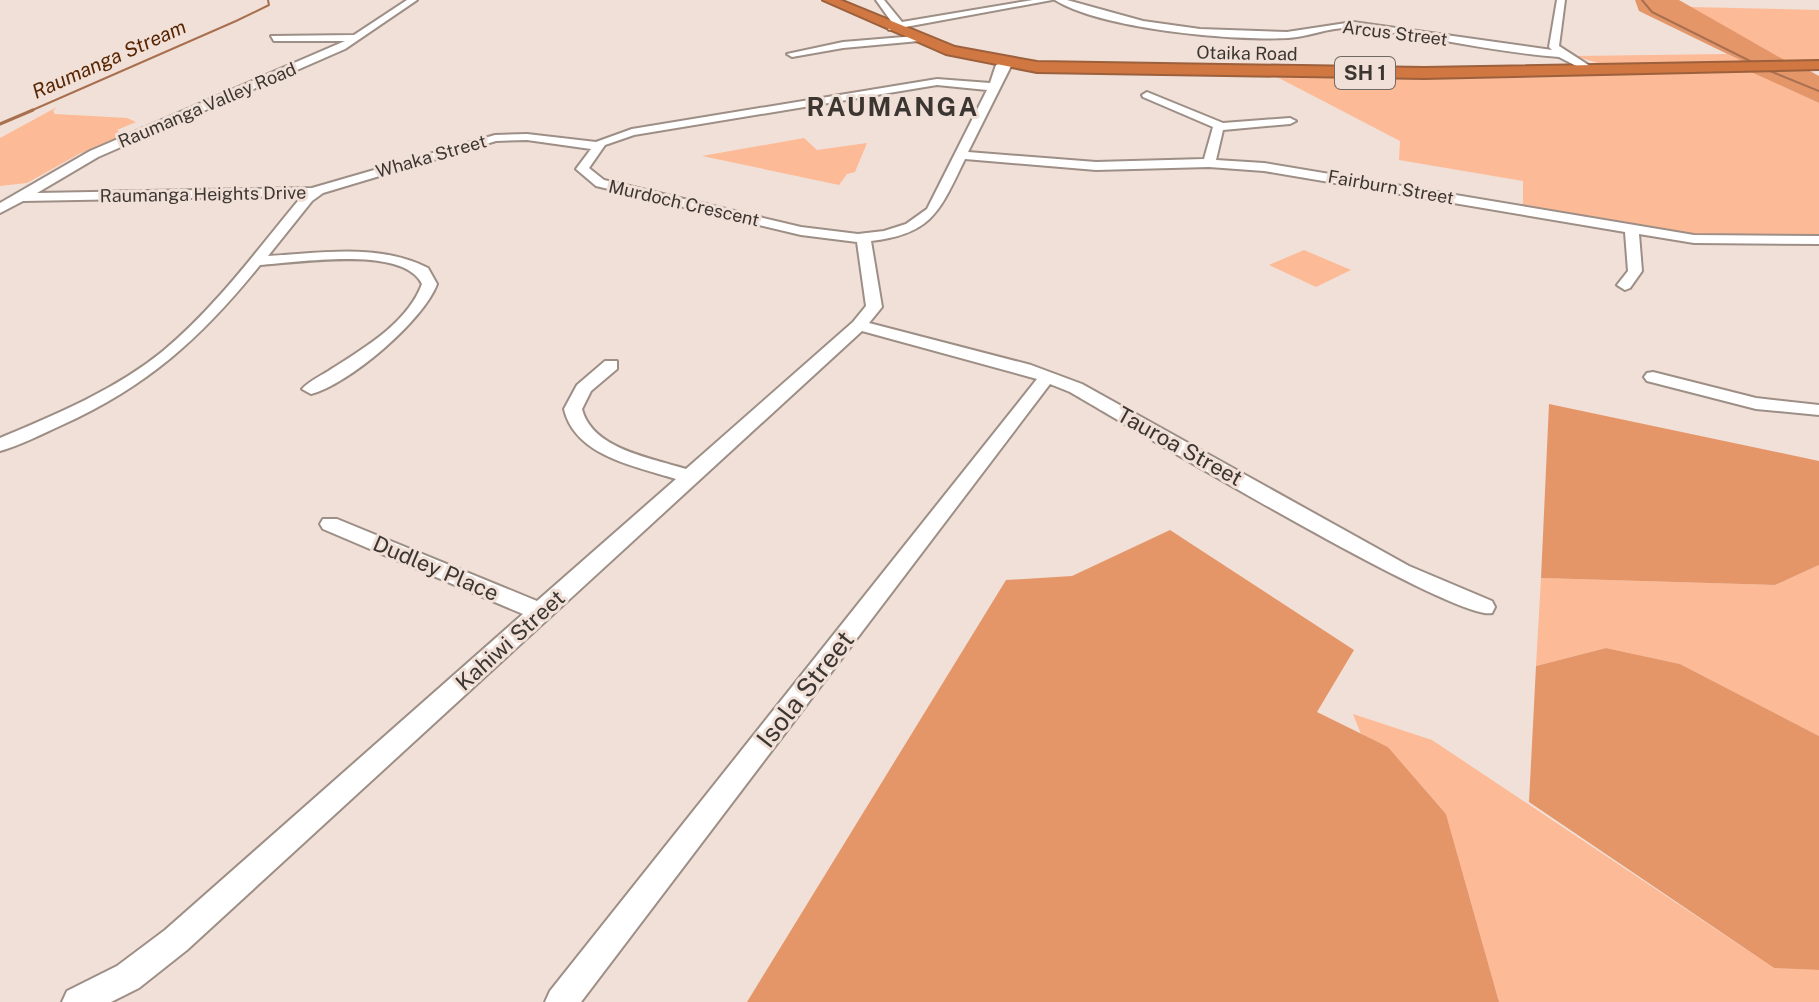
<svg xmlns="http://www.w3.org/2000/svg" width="1819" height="1002" viewBox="0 0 1819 1002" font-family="'Public Sans',sans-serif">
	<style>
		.green { fill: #fcba96 }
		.forest { fill: #e59669 }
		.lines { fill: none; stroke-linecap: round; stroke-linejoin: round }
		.stream-far1 { stroke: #a97050; stroke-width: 2 }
		.stream { stroke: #a97050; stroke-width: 3 }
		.minor-casing { stroke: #9d8e86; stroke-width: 4 }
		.highway-casing { stroke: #9c603c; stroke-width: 4 }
		.minor { fill: #fff; fill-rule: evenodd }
		.highway { fill: #d07742; fill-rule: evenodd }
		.labels { text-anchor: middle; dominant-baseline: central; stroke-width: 6; stroke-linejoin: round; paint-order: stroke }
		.far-street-label { font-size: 18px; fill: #3c3632; stroke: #f1e0d7 }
		.far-water-label { font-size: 20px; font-style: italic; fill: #592603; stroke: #f1e0d7 }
		.shield { fill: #f1e0d7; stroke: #726964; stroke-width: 2 }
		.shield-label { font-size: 20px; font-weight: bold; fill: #3c3632 }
		.street-label { font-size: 22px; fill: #3c3632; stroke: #f1e0d7 }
		.far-district-label { font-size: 26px; font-weight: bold; letter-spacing: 2px; fill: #3c3632; stroke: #f1e0d7 }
		.near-street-label { font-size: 26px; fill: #3c3632; stroke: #f1e0d7 }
	</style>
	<rect width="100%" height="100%" fill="#f1e0d7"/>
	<path class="green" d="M1690 7 1819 10V62H1788Z
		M1727 54 1746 63 1605 65 1574 56Z
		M1742 68 1819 103V237L1700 238 1523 207V181L1399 160 1400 141 1277 77 1433 78Z
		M57 107 53 111 55 114 127 118 136 122 117 130 123 135 79 154 27 183 0 186V138Z
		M804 138 817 150 867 143 855 172 847 174 839 185 702 156Z
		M1304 250 1351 270 1316 287 1269 265Z
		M1819 565V736L1680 664 1606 648 1536 666 1541 578 1775 585Z
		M1353 714 1432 740 1774 968 1819 970V1002H1499L1446 814 1388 747 1361 734Z"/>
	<path class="forest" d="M1635 0H1679L1788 62 1746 63 1639 11Z
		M1742 68 1810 71 1819 76V103Z
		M1549 404 1819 461V565L1775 585 1541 578Z
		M1170 530 1354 650 1317 712 1388 747 1446 814 1499 1002H747L1006 580 1072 576Z
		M1606 648 1680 664 1819 736V970L1774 968 1529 802 1536 666Z"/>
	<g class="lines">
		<path class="stream-far1" d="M1642 0 1652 12 1756 64
			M1765 69 1819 91
			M28 112 236 21 269 5 268 0"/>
		<path class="stream" d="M0 124 33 110"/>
		<g class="minor-casing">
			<path id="minor" d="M407 0H417L345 49 98 157 37 193 312 188 495 135 527 134 596 142 632 129 937 79 990 83 996 65 1007 61 1012 64 968 152 1096 162 1204 159 1213 127 1143 97 1142 95 1147 92 1223 123 1290 118 1296 121 1290 124 1223 130 1216 160 1264 163 1694 235 1819 236V244L1694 243 1639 234 1642 271 1630 288 1625 290 1617 285 1628 271 1625 232 1264 171 1209 167 1096 170 965 159C940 210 933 234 871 241L882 307 869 323 1031 365 1082 384 1409 566 1492 601 1495 607 1492 613C1457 623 1124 423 1070 392L1050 384 581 1002H545L550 991 1037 379 862 331 187 950 139 988 111 1002H62L67 991 117 966 165 930 523 614 323 529 320 524 323 519H337L537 601 676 479C635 466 575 456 564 409L577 385 605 361H617V369L591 391 582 409C592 449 651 458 686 469L853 322 866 306 857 242 801 235 596 186 576 169 591 149 527 140 496 141 323 193 312 201 268 256C321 253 379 243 428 268L437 284C424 320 348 385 311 394L302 389C310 380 323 375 333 368 366 347 408 322 422 284 403 245 297 263 260 265 202 337 148 386 62 425 42 434 21 445 0 451V438C57 414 115 390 163 351 217 306 257 250 302 196L23 201 0 213V203L90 151 345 41H274L271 36 354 35ZM937 85 987 90 927 209 906 224 884 231 858 234 801 227 604 180 589 168 605 145 634 135Z
				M876 0H884L902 22 1033 0H1052L889 30 886 25 893 24Z
				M1055 0H1067L1143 21 1200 29 1287 32 1353 22 1552 50 1549 47 1557 0H1565L1559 46 1593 68 1584 70 1559 57C1490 52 1422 34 1354 28 1331 26 1310 37 1288 38 1231 41 1102 29 1055 0Z
				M916 36 919 41 843 48 792 57 787 54 843 42Z
				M1653 372 1756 398 1819 405V415L1756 409 1647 381 1644 377 1647 373Z"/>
		</g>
		<g class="highway-casing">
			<path id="highway" d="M823 0H840L955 47 1037 62 1424 68 1819 61V69L1424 78 1037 72 946 54Z"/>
		</g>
		<use href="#minor" class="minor"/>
		<use href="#highway" class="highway"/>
	</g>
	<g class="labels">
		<g class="far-street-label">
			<text transform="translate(1395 33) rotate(7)">Arcus Street</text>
			<text transform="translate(1247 53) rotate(1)">Otaika Road</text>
			<text transform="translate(207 105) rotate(-23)">Raumanga Valley Road</text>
			<text transform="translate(431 156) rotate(-16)">Whaka Street</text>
			<text transform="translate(1391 187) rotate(10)">Fairburn Street</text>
			<text transform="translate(203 194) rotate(-1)">Raumanga Heights Drive</text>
			<text transform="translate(684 203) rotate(13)">Murdoch Crescent</text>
		</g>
		<g class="far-water-label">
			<text transform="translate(109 59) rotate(-24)">Raumanga Stream</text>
		</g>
		<rect class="shield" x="1335" y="57" width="60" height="32" rx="6"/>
		<g class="shield-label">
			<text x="1365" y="73">SH 1</text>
		</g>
		<g class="street-label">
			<text transform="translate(1180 446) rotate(29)">Tauroa Street</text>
			<text transform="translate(436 568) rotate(23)">Dudley Place</text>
			<text transform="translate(510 640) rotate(-42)">Kahiwi Street</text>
		</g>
		<g class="far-district-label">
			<text x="893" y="106">RAUMANGA</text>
		</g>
		<g class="near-street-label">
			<text transform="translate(805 689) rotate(-52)">Isola Street</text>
		</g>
	</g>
</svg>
